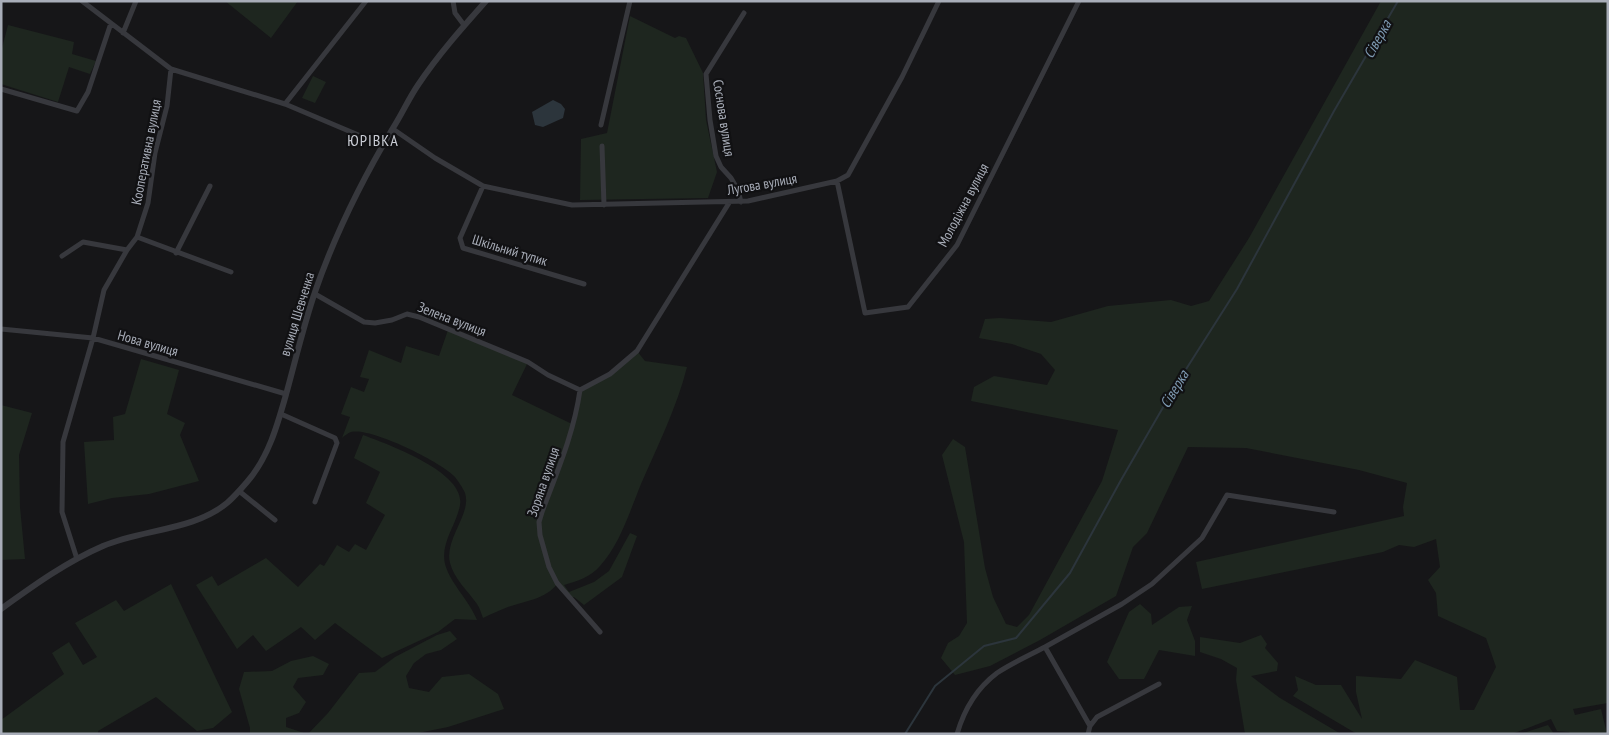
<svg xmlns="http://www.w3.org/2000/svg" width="1609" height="735" viewBox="0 0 1609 735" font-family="'PT Sans Narrow',sans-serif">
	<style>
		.green { fill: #1e261f }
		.water { fill: #2c353c }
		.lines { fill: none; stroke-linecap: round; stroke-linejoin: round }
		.stream { stroke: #2c353c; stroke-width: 2 }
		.minor { stroke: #37383d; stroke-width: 5 }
		.tertiary { stroke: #37383d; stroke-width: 6 }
		.labels { text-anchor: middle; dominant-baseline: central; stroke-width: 4.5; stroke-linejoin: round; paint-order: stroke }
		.street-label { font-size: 14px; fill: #a8adb8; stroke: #111113 }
		.water-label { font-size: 15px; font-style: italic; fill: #7f9bb3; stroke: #111113 }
		.quarter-label { font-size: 16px; letter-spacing: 1px; fill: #c9ccd4; stroke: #111113 }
	</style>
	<rect width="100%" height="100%" fill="#161618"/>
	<path class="green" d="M225 1H298L271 38Z
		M1381 1H1608V703L1573 709 1575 715 1601 709 1607 734H1570L1569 732 1557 731 1551 719 1512 734H1357L1293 696 1298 690 1295 676 1316 685H1341L1362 719 1356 692V676L1401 679 1415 660 1457 677 1460 710H1474L1496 667 1486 638 1438 616 1436 593 1428 580 1440 567 1436 539 1414 547 1399 545 1383 552 1202 589 1196 562 1404 516 1403 507 1407 483 1359 470 1246 448 1188 447 1147 533 1133 547 1116 596 1040 640 990 666 955 675 941 658 948 643 959 636 967 623 964 542 942 455 953 439 965 447 985 568 993 597 1006 624 1017 627 1029 615 1102 481 1118 430 971 401 974 387 994 376 1047 385 1055 370 1041 354 1012 344 979 338 985 319 1000 318 1051 322 1108 306 1171 300 1191 306 1209 301 1249 238Z
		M630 16 675 38 679 36 686 38 703 73 706 120 717 172 708 198 580 200 581 139 607 133Z
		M8 25 74 42 72 54 96 61 90 74 69 67 58 102 1 84V52Z
		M313 76 326 82 315 103 302 98Z
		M448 330 528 362 512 395 572 424 580 390 610 374 637 351 645 361 687 367C677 407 658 445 641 484 630 511 620 544 600 566 591 577 577 581 564 585L569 592 594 582 609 571 630 533 637 536 622 577 584 605 574 597 570 599 557 584C546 599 525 601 508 607 500 610 491 614 483 618 481 613 480 608 477 604 468 591 454 579 450 563 444 539 472 514 465 493 463 488 458 481 455 477 441 462 371 427 351 432 348 433 344 436 342 438L350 417 341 414 351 387 364 392 369 379 360 377 369 350 401 363 406 346 439 356Z
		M141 359 179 370 167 414 185 423 180 435 199 481 149 494 112 498 88 504 84 442 114 440 113 417 125 414Z
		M1 405 32 413 19 455 20 507 25 559 1 560Z
		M363 435C387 444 466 472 460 505 457 524 440 543 445 564 450 583 469 600 477 620L455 619 438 632 382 658 335 623 315 640 301 627 266 651 253 635 237 649 196 585 212 576 218 586 266 558 298 587 320 564 324 566 337 545 349 552 355 544 366 550 385 515 366 503 380 472 354 458Z
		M171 584 232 712 213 728 197 731 156 697 98 731V734H1V720L64 674 52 653 69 642 83 665 97 657 75 623 116 600 124 611Z
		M1140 604 1151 614 1152 625 1179 607 1192 606 1187 620 1195 641V656L1159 650 1144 679H1119L1107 662 1129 612Z
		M450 631 457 639 441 650 426 654 414 663 406 676 409 688 429 692 442 677 469 674 498 694 504 709 448 727 413 734H308L328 713 359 673 375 672 395 657 437 635Z
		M1261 635 1267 644 1265 648 1278 663 1277 671 1251 676 1280 698 1341 734H1245L1236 680 1237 668 1221 659 1200 652V637L1240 643Z
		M313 656 329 664 323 675 298 678 293 687 306 702 299 713 286 718V727L307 734H250V728L239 689 244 672 272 671 291 661Z
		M1548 725 1554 734H1520Z"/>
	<path class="water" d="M553 100 561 104 565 109 563 118 543 127 535 125 532 112Z"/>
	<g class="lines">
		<path class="stream" d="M905 734 935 686 984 646 1016 638 1070 573 1121 480 1176 385 1237 289 1334 111 1398 1"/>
		<path class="minor" d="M82 1 171 69 285 104 382 145
			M453 1 455 13 464 25
			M123 33 136 1
			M1 89 77 111 88 92 111 23
			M285 104 366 1
			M601 125 630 1
			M393 129 435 158 483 186 572 205 748 201 837 181 848 175 902 77 939 1
			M602 146 604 205
			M837 181 865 313 908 307 957 245 1079 1
			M483 186 460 238 463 248 584 284
			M741 202 738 190 731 178 721 167 716 156 710 120 706 74 744 13
			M137 237 148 203 155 153 167 106 171 69
			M176 253 210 186
			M62 256 83 242 127 250
			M315 294 364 322 375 323 392 320 407 314 419 317 528 362 548 375 580 390
			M1 329 93 338 286 394
			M281 414 335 438 337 443 315 502
			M239 491 275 520
			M77 559 62 512 63 442 93 338 104 290 127 250 137 237 231 272
			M600 632 557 583 549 567 540 535 539 522 542 512C557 472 574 433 580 390L610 374 637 351 729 203
			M1045 647 1122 604 1152 584 1202 538 1227 495 1334 512
			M1090 726 1097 717 1159 684
			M957 734C964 710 977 688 997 673 1012 663 1030 655 1045 647L1090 726 1088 734"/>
		<path class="tertiary" d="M1 609C33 586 66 562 103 546 142 529 193 531 227 503 234 497 241 489 247 482 269 457 278 423 287 391 296 358 304 324 315 292 335 234 362 180 393 128 402 114 409 98 418 85 438 55 462 28 486 1"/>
	</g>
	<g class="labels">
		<g class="street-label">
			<text transform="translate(724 118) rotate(81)">Соснова вулиця</text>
			<text transform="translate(146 152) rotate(-79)">Кооперативна вулиця</text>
			<text transform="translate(762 184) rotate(-10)">Лугова вулиця</text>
			<text transform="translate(963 205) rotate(-62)">Молодіжна вулиця</text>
			<text transform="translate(510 250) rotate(17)">Шкільний тупик</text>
			<text transform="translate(297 314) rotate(-73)">вулиця Шевченка</text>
			<text transform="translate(452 319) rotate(21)">Зелена вулиця</text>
			<text transform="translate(148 343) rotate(16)">Нова вулиця</text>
			<text transform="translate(543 482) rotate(-71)">Зоряна вулиця</text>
		</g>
		<g class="water-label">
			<text transform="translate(1377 39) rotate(-61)">Сіверка</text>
			<text transform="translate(1174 389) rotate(-59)">Сіверка</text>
		</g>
		<g class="quarter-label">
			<text x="373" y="140">ЮРІВКА</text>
		</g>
	</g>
	<rect width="1609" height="735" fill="none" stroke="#a8adb8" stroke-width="5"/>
</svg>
